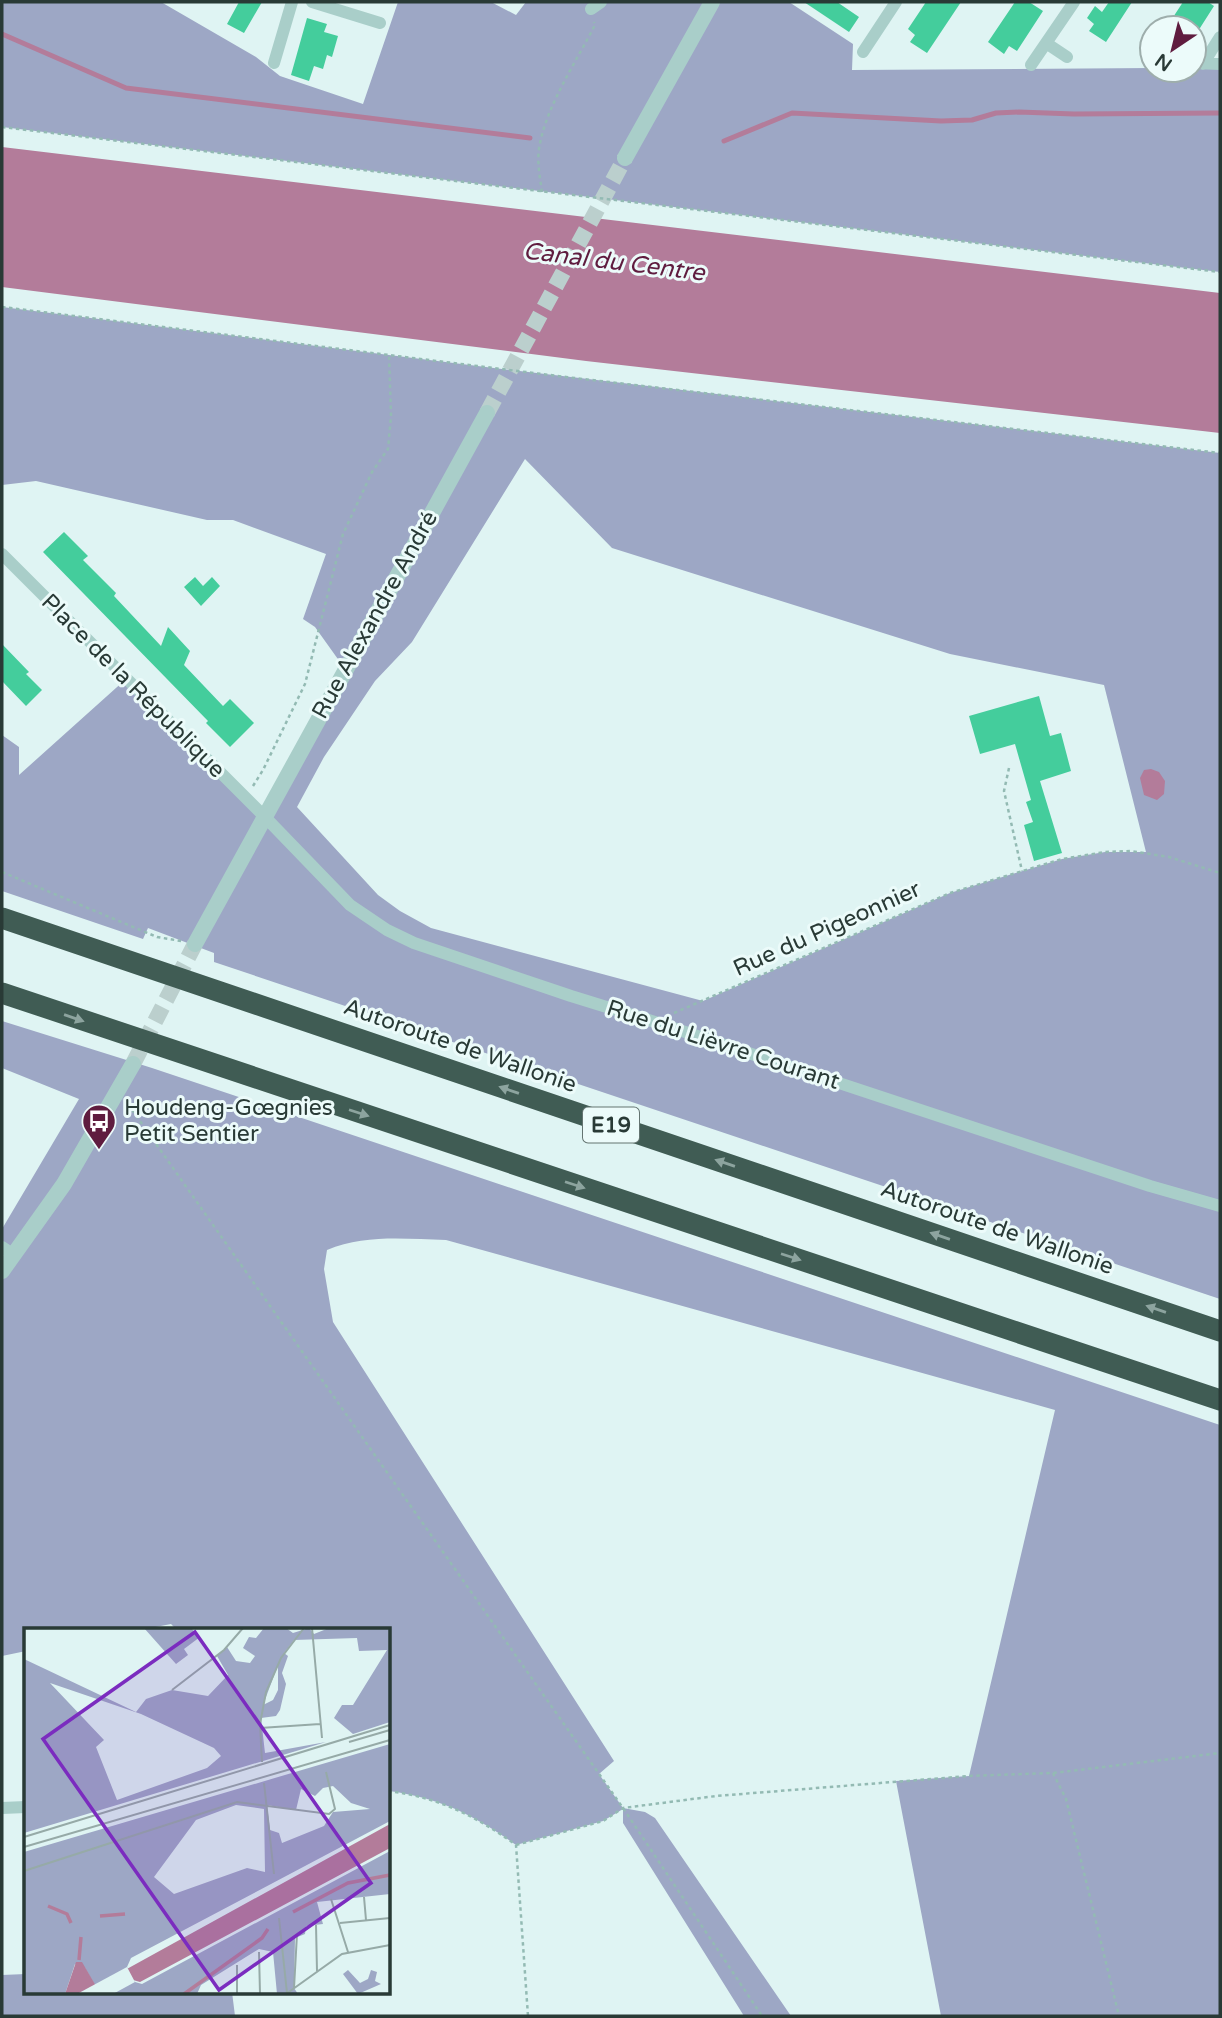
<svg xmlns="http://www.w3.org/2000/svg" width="1222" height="2018" viewBox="0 0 1222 2018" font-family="'Varela Round',sans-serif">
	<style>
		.green { fill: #9da7c5; fill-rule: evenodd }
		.water { fill: #b37c9a }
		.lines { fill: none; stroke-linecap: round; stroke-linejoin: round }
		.stream { stroke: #b37c9a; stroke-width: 5 }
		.building { fill: #44cd9c }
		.tertiary-tunnel { stroke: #bbcfcd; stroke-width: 16; stroke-dasharray: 16 8; stroke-linecap: butt }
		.path { stroke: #93bab3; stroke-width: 2.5; stroke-dasharray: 3.5 3.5; stroke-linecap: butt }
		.minor { stroke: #a9cec9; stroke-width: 12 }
		.tertiary { stroke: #a9cec9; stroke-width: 16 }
		.motorway { stroke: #405c54; stroke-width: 21 }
		.oneway { fill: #8da49f }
		.labels { text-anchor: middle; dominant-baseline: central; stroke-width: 6; stroke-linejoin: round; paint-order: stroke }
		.shield { fill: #ecfbfa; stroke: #647471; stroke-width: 2 }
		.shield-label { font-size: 21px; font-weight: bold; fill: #293a36 }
		.street-label { font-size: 23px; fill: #293a36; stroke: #ecfbfa }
		.poi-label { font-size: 23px; fill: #293a36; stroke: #ecfbfa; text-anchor: start }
		.water-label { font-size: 24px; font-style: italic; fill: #5f1c3f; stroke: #ecfbfa }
		.inset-river { fill: none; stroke: #b37c9a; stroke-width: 3.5 }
		.inset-road { fill: none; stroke: #96aaa7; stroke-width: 2 }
		.view { fill: #7b2cbf; fill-opacity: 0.15; stroke: #7b2cbf; stroke-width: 3.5 }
		.inset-edge { fill: none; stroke: #293a36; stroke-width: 3.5 }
	</style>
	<rect width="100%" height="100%" fill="#dff4f3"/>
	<path class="green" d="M2 2H161L256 57 280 76 363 104 398 2H491L516 15 526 2H789L853 44 852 70 1152 68V70H1194V68L1220 67V272L2 127Z
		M2 307 511 370 1220 453V1299L214 962V953L148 928 143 939 2 891V735L19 747V775L126 679 265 817 345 669 315 627 303 619 326 554 233 520H207L36 481 2 485ZM525 459 612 548 950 654 1104 685 1146 852H1105L1062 859 950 893 703 1001 431 928 400 911 378 895 297 807 324 757 375 681 412 642Z
		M2 1021 152 1068 1220 1425V2016H941L896 1781 969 1776 1055 1410 446 1240C406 1239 365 1234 327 1250L324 1269 333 1322 614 1761 599 1774 623 1808 645 1812 655 1818 791 2016H744L623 1823V1809L603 1821 516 1845C474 1815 440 1798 389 1791L388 1630H177L171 1624 140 1630H26V1651L2 1656V1271L14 1255 2 1247V1229L79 1099 2 1068Z
		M26 1974V1992H232L235 2016H2V1975Z"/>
	<path class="water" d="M2 147 1220 293V433L586 361 2 287Z
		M1151 769 1159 772 1165 781 1164 794 1157 800 1144 795 1140 778 1144 770Z"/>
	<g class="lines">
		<path class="stream" d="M2 34 126 88 530 138
			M724 141 792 113 941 121 972 120 996 113 1019 112 1074 114 1220 113"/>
	</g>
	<path class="building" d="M239 2H262L244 33 227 24Z
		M804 2H837L859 17 849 32Z
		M926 2H961L927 53 910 42 915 35 908 29Z
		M1015 2H1029L1043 11 1017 51 1009 46 1004 54 988 42Z
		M1109 2H1132L1106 42 1089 31 1094 24 1087 18 1095 6 1102 12Z
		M1183 2H1208L1214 6 1200 28H1166Z
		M307 18 327 24 324 32 338 36 332 57 327 55 323 69 314 66 309 81 291 75Z
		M64 532 88 556 83 560 116 593 114 596 161 646 168 627 190 651 184 665 223 706 230 699 254 723 230 747 206 723 208 721 43 552Z
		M195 577 203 586 212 577 220 586 201 606 184 587Z
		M2 644 29 672 26 674 42 690 26 706 2 681Z
		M1039 696 1050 736 1061 733 1071 771 1040 781 1062 853 1034 861 1024 825 1033 822 1026 802 1031 800 1015 744 980 754 969 716Z"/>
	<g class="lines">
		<path class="tertiary-tunnel" d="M487 413 625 158
			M133 1064 195 944"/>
		<path class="path" d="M2 127 1220 272
			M542 192C540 178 537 163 539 149 545 108 576 62 595 25L594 22
			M2 307 566 377 1220 453
			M1009 768 1004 791 1022 871
			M253 786 263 770 305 684 343 534 372 472 388 449 391 416 389 354
			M2 872 157 937 181 941
			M674 1013 950 893 1062 859 1105 852 1131 851 1169 857 1220 873
			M128 1104 623 1808 762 2016
			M1053 1773 1066 1799 1119 2016
			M388 1791C438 1797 476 1816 516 1845L528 2016
			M516 1845 603 1821 623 1808 716 1796 969 1776 1053 1773 1220 1753"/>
		<path class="minor" d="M312 2 380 23
			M591 9 601 2
			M1046 43 1067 57
			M863 52 896 2
			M274 63 292 2
			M1194 63 1220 64
			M1203 64 1220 37
			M1031 65 1074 2
			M2 554 265 817 350 905 387 930 414 943 571 996 655 1022 1150 1186 1220 1206
			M2 1247 14 1255
			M2 1808 26 1807"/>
		<path class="tertiary" d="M625 158 712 2
			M195 944 487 413
			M2 1271 64 1184 133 1064"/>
		<path class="motorway" d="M2 918 1220 1331
			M2 993 1220 1400"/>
	</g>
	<defs><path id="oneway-solid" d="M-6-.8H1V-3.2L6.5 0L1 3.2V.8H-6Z" transform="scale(1.75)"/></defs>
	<g class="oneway">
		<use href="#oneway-solid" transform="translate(74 1018) rotate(19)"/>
		<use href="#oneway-solid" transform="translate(509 1090) rotate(-161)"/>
		<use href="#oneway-solid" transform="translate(359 1113) rotate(18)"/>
		<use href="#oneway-solid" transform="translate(725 1163) rotate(-161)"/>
		<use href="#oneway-solid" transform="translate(575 1185) rotate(18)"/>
		<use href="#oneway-solid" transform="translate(940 1236) rotate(-161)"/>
		<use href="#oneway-solid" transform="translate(791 1257) rotate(18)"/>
		<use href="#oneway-solid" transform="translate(1156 1309) rotate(-161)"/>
	</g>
	<defs>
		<g id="bus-pin" transform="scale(1.75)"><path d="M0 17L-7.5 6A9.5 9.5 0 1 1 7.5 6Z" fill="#5f1c3f" stroke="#ecfbfa"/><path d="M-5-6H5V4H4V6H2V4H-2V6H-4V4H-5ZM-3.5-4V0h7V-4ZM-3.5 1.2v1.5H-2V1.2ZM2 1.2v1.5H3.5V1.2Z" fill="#fff"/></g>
	</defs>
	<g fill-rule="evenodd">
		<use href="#bus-pin" x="99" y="1121"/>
	</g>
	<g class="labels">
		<rect class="shield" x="583" y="1107.5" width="56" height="35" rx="5"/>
		<g class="shield-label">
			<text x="611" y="1125">E19</text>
		</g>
		<g class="street-label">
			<text transform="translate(375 615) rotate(-61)">Rue Alexandre André</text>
			<text transform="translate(133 686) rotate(45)">Place de la République</text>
			<text transform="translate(827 929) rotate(-24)">Rue du Pigeonnier</text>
			<text transform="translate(723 1045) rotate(18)">Rue du Lièvre Courant</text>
			<text transform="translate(460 1046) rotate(19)">Autoroute de Wallonie</text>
			<text transform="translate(997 1228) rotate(19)">Autoroute de Wallonie</text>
		</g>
		<g class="poi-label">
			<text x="124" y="1108">Houdeng-Gœgnies<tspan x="124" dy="26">Petit Sentier</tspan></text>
		</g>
		<g class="water-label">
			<text transform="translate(614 262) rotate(7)">Canal du Centre</text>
		</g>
	</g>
	<g transform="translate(24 1628)">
		<rect width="366" height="366" fill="#dff4f3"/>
		<path d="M120 0H167L176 9 160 21 164 27 152 36ZM240 0H262L269 5 285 0 290 6 305 0H366V94L329 106 310 90 318 77H329L363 22 335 23 333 10 270 12 260 25 264 28 258 45 262 56 256 82 252 88 237 90 241 125 302 114 0 205V31L112 84 122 71 148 62 184 68 204 47 193 28 203 19 212 33 226 35 231 28 219 20 225 9 232 10ZM254 37V62L249 72 239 77ZM26 55 117 86 190 120 197 128 183 140 93 172 72 119 80 112ZM366 116V193L107 330 103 339 111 354 118 356 366 223V266L293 274 299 296 282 298 281 306 271 310 270 360 274 366H253L249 324 235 321 177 357 173 366H76L61 340 51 336 41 366H0V224ZM309 158 327 175 346 181 309 184 300 198 258 215 255 205 246 202 243 177 272 182 277 161 291 168 299 160ZM212 177 240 181 241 244 223 240 150 266 130 249 172 192ZM324 342 336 355 344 351 347 342 353 344 351 353 357 356 334 366 319 346Z" fill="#9da7c5" fill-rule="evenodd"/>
		<path d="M366 196V220L116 354 109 352 84 366H41L52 334H58L72 358Z" fill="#b37c9a"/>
		<path d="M103 339 111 354 89 366H53Z" fill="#dff4f3"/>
		<path class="inset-river" d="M24 278 43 286 47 295M269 284 324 255 366 247M76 288 101 286M55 332 57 309M160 366 238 310 244 301"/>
		<path class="inset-road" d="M288 0 298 110M148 62 200 22 219 0M236 100 296 96M325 114 366 102M238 134 236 96 242 64 257 30 280 0M240 155 250 246M0 209 366 97M0 219 366 112M0 243 213 174 305 186 311 181 302 144M340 269 342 292M307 271 324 324M255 290 263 365M316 295 366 290M292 297 293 343M235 324 236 366M213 337V366M270 360 273 306M262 366 318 326 366 317"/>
		<path class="view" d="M171 4 347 255 195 362 19 111Z"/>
		<rect width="366" height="366" class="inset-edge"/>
	</g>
	<rect width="1222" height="2018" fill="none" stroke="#293a36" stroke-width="7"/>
	<g transform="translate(1173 49) rotate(215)"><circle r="33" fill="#ecfbfa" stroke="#9eaeac" stroke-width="2"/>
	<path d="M0-5L12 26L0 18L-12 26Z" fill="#5f1c3f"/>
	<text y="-10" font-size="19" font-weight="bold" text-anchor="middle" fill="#293a36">N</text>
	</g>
</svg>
